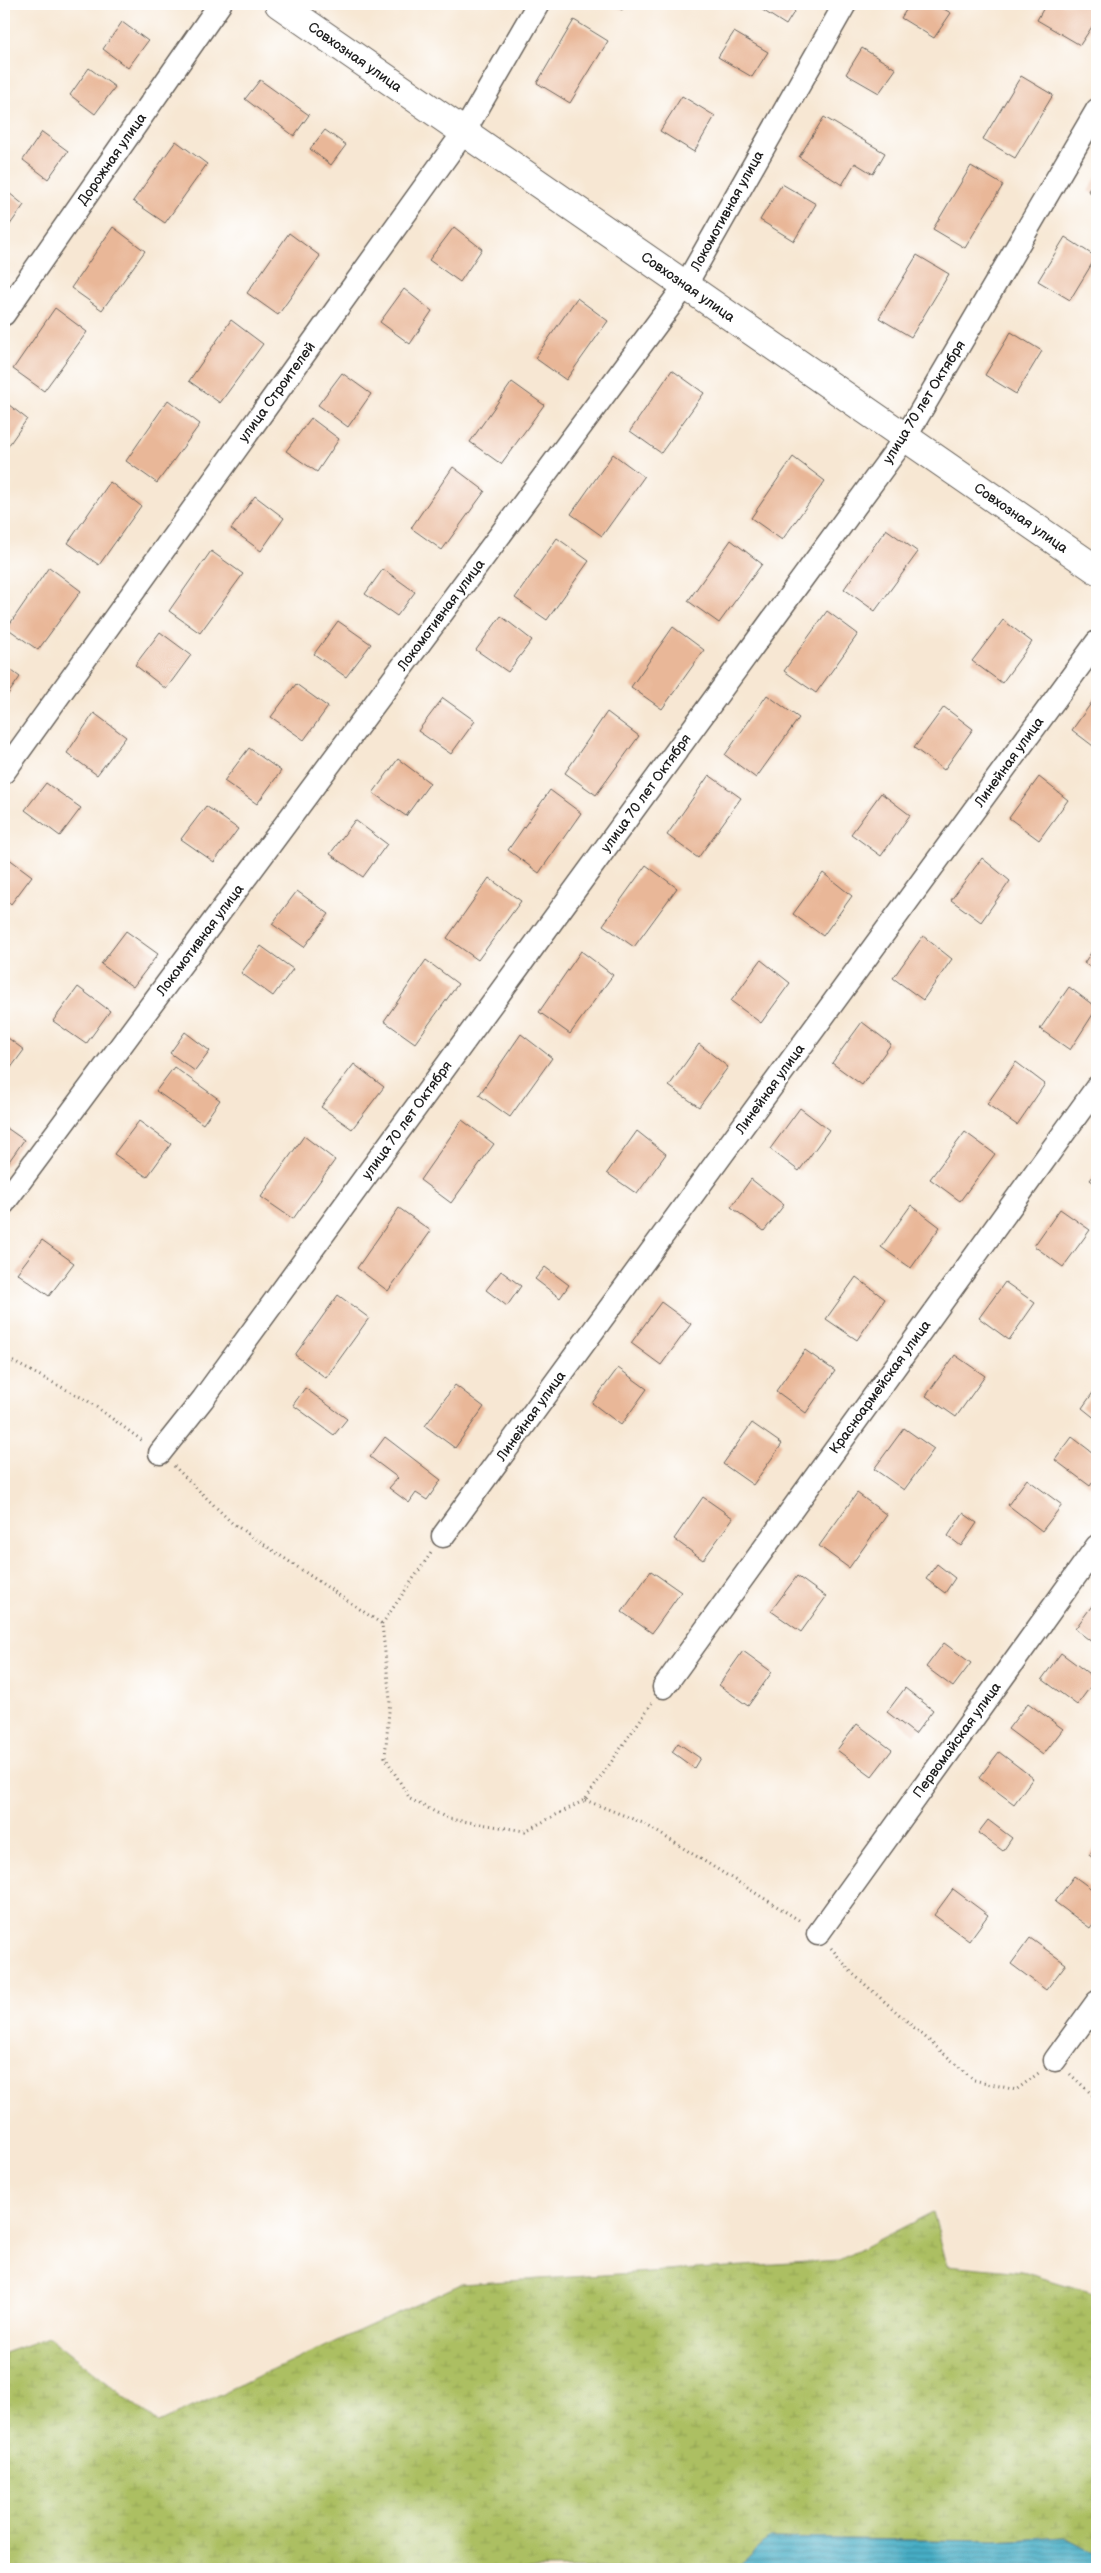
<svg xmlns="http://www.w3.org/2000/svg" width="1101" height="2573" viewBox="0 0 1101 2573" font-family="'Balsamiq Sans',sans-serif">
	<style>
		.wetland { fill: url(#wetland-marsh); stroke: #646e3f }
		.water { fill: url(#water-rules); stroke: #316470 }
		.building { fill: #e9b798 }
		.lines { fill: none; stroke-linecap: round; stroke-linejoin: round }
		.minor-casing { stroke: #69635c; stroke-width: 25 }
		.tertiary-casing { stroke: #69635c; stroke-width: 30 }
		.path { stroke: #69635c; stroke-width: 3; stroke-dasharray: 1 4; stroke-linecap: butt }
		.minor { stroke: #fff; stroke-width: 22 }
		.tertiary { stroke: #fff; stroke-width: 28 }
		.labels { text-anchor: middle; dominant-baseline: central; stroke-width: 4.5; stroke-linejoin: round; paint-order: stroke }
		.street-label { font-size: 14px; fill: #1c1c1c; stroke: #fff }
	</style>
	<defs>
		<pattern id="wetland-marsh" width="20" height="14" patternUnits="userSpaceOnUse" patternTransform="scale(1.25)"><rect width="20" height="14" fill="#acbf62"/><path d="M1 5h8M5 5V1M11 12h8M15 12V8" fill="none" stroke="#93a454"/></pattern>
		<pattern id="water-rules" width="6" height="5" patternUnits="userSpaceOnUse" patternTransform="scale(1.25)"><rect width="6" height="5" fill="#46adc5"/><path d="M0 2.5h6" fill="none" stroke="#3a8c9f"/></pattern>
	</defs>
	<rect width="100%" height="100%" fill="#fff"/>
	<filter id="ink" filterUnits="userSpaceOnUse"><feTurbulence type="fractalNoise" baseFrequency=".02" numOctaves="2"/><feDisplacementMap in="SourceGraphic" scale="10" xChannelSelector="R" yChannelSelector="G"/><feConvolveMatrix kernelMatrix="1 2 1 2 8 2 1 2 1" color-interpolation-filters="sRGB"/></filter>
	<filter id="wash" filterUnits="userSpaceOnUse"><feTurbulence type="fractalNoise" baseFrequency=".0096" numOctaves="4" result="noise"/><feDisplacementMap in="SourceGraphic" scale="20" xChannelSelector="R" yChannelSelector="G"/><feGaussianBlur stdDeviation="1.12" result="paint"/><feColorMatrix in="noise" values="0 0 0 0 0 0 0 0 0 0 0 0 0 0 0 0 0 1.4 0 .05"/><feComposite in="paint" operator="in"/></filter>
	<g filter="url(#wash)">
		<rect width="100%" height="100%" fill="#f7e7d3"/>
		<path class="wetland" d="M933 2212 947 2265 1022 2272 1097 2294V2554L1065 2537 995 2541 770 2538 735 2569H4V2353L49 2337 158 2423 461 2284 839 2260Z"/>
		<path class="water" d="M1065 2537 1097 2554V2569H735L769 2538 995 2541Z"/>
		<g id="blocks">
			<path class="building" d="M612 4H626L622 10Z
				M753 4H799L786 25Z
				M910 4H935L951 13 934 38 901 18Z
				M1046 4H1081L1097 14V19L1080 45 1037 20Z
				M574 20 608 41 570 103 537 83Z
				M122 22 148 41 128 68 103 49Z
				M734 32 768 52 752 77 718 57Z
				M862 48 896 69 879 93 846 74Z
				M89 68 115 87 95 114 70 95Z
				M1021 76 1053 95 1015 158 983 139Z
				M260 80 309 115 294 136 245 99Z
				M682 96 715 116 694 152 660 131Z
				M824 117 885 153 873 174 855 163 842 185 799 157Z
				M325 130 346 145 331 165 310 149Z
				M42 132 68 151 48 179 23 160Z
				M176 141 207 164 165 223 133 201Z
				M971 166 1003 185 965 248 933 229Z
				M1097 176V196L1088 191Z
				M782 184 816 204 794 241 760 220Z
				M4 189 24 205 4 233Z
				M113 227 145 251 102 310 71 288Z
				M454 227 482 249 460 282 429 260Z
				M289 233 320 256 278 315 247 293Z
				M1065 237 1096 257 1070 300 1038 281Z
				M917 255 949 274 911 337 879 318Z
				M404 289 432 311 410 344 380 322Z
				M577 298 608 321 566 380 535 358Z
				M55 308 87 332 44 391 13 369Z
				M231 320 263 344 220 403 189 381Z
				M1011 332 1042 351 1016 394 985 375Z
				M672 370 704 393 661 453 630 431Z
				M342 373 371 394 348 427 318 405Z
				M512 382 544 405 501 464 470 442Z
				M168 400 200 424 157 483 126 461Z
				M4 401 27 419 4 452Z
				M311 418 339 439 317 472 286 451Z
				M613 454 644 477 602 536 571 514Z
				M793 457 825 481 782 540 751 518Z
				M453 467 485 491 442 550 411 528Z
				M110 482 141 506 99 565 68 543Z
				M255 496 284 518 261 551 231 529Z
				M886 529 918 552 875 611 844 589Z
				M557 538 589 561 547 620 515 598Z
				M731 540 762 564 719 623 688 601Z
				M211 551 243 574 200 633 169 611Z
				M49 567 81 591 38 650 7 628Z
				M383 569 415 592 397 616 365 594Z
				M827 611 858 634 816 693 784 671Z
				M501 616 532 640 508 672 476 650Z
				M1003 620 1032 642 1002 683 972 661Z
				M338 621 371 644 346 677 314 654Z
				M673 627 704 650 662 709 631 687Z
				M160 632 191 655 166 689 135 665Z
				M4 665 20 677 4 700Z
				M296 684 328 707 304 740 271 717Z
				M767 695 799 718 756 778 725 755Z
				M1097 695V749L1072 730Z
				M443 698 475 721 451 754 418 731Z
				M944 707 973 729 944 770 914 748Z
				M607 712 639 736 596 795 565 773Z
				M94 713 126 737 97 775 67 753Z
				M249 748 281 771 257 804 224 781Z
				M398 759 430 783 406 816 373 793Z
				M709 775 741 798 698 858 667 835Z
				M1039 777 1068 800 1039 840 1009 818Z
				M46 783 81 808 60 836 25 810Z
				M550 790 581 813 539 873 508 850Z
				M881 793 910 815 881 856 851 834Z
				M206 806 238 829 214 862 181 839Z
				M355 820 387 844 363 877 330 854Z
				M4 855 32 876 11 904 4 898Z
				M982 858 1010 881 981 922 951 900Z
				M646 865 677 888 634 947 603 925Z
				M823 873 852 896 823 936 793 914Z
				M489 878 521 901 478 960 447 938Z
				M297 891 329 914 304 947 272 924Z
				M126 931 158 954 133 987 101 964Z
				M923 936 952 959 923 1000 893 978Z
				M1097 944V972L1084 963Z
				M261 946 293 969 273 996 241 973Z
				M581 951 613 975 570 1034 539 1012Z
				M426 960 458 984 415 1043 384 1021Z
				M761 960 790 983 761 1023 731 1001Z
				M78 987 110 1011 86 1044 53 1021Z
				M1069 987 1097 1008 1070 1050 1040 1029Z
				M862 1022 891 1044 862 1085 832 1063Z
				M185 1032 210 1051 195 1071 170 1053Z
				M521 1034 552 1058 510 1117 479 1095Z
				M4 1035 24 1050 4 1077Z
				M699 1044 728 1067 699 1107 669 1086Z
				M1016 1062 1045 1084 1017 1125 987 1104Z
				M354 1064 384 1087 352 1129 321 1107Z
				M174 1067 220 1100 203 1124 156 1091Z
				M800 1108 829 1130 799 1171 770 1149Z
				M462 1120 494 1144 451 1203 420 1180Z
				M139 1121 171 1144 147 1177 114 1154Z
				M4 1126 24 1140 5 1167 4 1166Z
				M637 1131 666 1154 637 1194 607 1173Z
				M965 1132 995 1154 960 1201 930 1179Z
				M304 1136 335 1160 293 1219 261 1197Z
				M1097 1171V1185L1090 1180Z
				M751 1179 784 1205 764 1231 731 1207Z
				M911 1205 940 1227 911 1268 881 1247Z
				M399 1208 431 1231 388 1291 357 1268Z
				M1060 1209 1090 1230 1063 1267 1034 1246Z
				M42 1240 74 1263 49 1296 17 1273Z
				M545 1267 569 1285 560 1298 535 1279Z
				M501 1271 521 1286 507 1306 486 1290Z
				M856 1277 885 1299 857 1340 826 1319Z
				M1005 1282 1035 1303 1009 1340 979 1318Z
				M338 1295 369 1318 326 1378 295 1355Z
				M661 1302 691 1324 661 1365 631 1343Z
				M805 1350 835 1371 806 1413 776 1391Z
				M955 1355 985 1376 956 1417 926 1396Z
				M618 1368 647 1389 621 1425 592 1403Z
				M455 1385 484 1407 455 1448 425 1426Z
				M1097 1387V1420L1082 1408Z
				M305 1388 347 1419 334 1435 293 1405Z
				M752 1423 782 1444 753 1485 723 1464Z
				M904 1428 934 1449 904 1490 874 1469Z
				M385 1437 441 1480 427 1500 416 1493 409 1503 389 1488 398 1478 370 1457Z
				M1072 1437 1097 1456V1476L1090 1486 1055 1460Z
				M1027 1479 1062 1505 1042 1531 1008 1505Z
				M857 1493 887 1515 849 1568 819 1546Z
				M703 1497 733 1518 703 1560 674 1539Z
				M963 1513 977 1523 961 1546 948 1536Z
				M937 1564 955 1578 945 1593 926 1579Z
				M651 1571 681 1592 652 1633 622 1612Z
				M797 1576 826 1597 801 1632 771 1611Z
				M1094 1603 1097 1606V1646L1075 1629Z
				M944 1643 971 1663 953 1687 926 1667Z
				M743 1651 772 1672 748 1706 719 1685Z
				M1061 1653 1096 1679 1077 1705 1042 1679Z
				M905 1688 933 1710 915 1734 887 1712Z
				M1028 1703 1063 1729 1043 1755 1008 1729Z
				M857 1724 892 1750 872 1776 837 1750Z
				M678 1743 700 1758 694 1768 672 1752Z
				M999 1752 1033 1778 1014 1804 979 1778Z
				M988 1820 1012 1838 1003 1851 978 1833Z
				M1097 1845V1861L1089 1855Z
				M1074 1876 1097 1893V1918L1090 1928 1055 1902Z
				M953 1889 988 1915 969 1941 934 1915Z
				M1030 1938 1066 1964 1046 1990 1011 1964Z"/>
		</g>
	</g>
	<g filter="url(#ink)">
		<use href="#blocks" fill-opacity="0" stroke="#69635c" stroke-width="1"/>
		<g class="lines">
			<g class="minor-casing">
				<path id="minor" d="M4 314 220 4
					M4 772 464 132 538 4
					M4 1203 685 286 845 4
					M160 1453 203 1399 905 438 1097 110
					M443 1536 1097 642
					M664 1687 1097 1087
					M818 1934 1097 1546
					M1055 2060 1097 2002"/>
			</g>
			<g class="tertiary-casing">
				<path id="tertiary" d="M279 4 1097 570"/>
			</g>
			<path class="path" d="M4 1357 88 1401 144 1442
				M174 1466 232 1523 382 1624 390 1700 385 1757 410 1799 449 1819 525 1831 585 1800 652 1703
				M382 1624 431 1553
				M585 1800 643 1823 802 1922
				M831 1948 852 1973 974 2080 1016 2090 1040 2072
				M1070 2074 1097 2099"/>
			<use href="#minor" class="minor"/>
			<use href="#tertiary" class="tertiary"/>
		</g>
	</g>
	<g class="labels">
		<g class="street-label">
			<text transform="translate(355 57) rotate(35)">Совхозная улица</text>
			<text transform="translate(112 159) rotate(-55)">Дорожная улица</text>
			<text transform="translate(727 211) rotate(-61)">Локомотивная улица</text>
			<text transform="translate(688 287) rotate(35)">Совхозная улица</text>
			<text transform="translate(277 392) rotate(-54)">улица Строителей</text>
			<text transform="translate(924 402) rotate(-58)">улица 70 лет Октября</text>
			<text transform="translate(1021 518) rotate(35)">Совхозная улица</text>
			<text transform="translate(441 615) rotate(-53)">Локомотивная улица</text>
			<text transform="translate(1009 762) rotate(-54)">Линейная улица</text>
			<text transform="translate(646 793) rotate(-54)">улица 70 лет Октября</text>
			<text transform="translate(200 940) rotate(-53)">Локомотивная улица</text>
			<text transform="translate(770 1089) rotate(-54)">Линейная улица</text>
			<text transform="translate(407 1120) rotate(-54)">улица 70 лет Октября</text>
			<text transform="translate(880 1387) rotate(-54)">Красноармейская улица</text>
			<text transform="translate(531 1416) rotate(-54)">Линейная улица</text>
			<text transform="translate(957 1740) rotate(-54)">Первомайская улица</text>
		</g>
	</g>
	<rect width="1101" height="2573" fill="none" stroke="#fff" stroke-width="20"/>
</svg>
